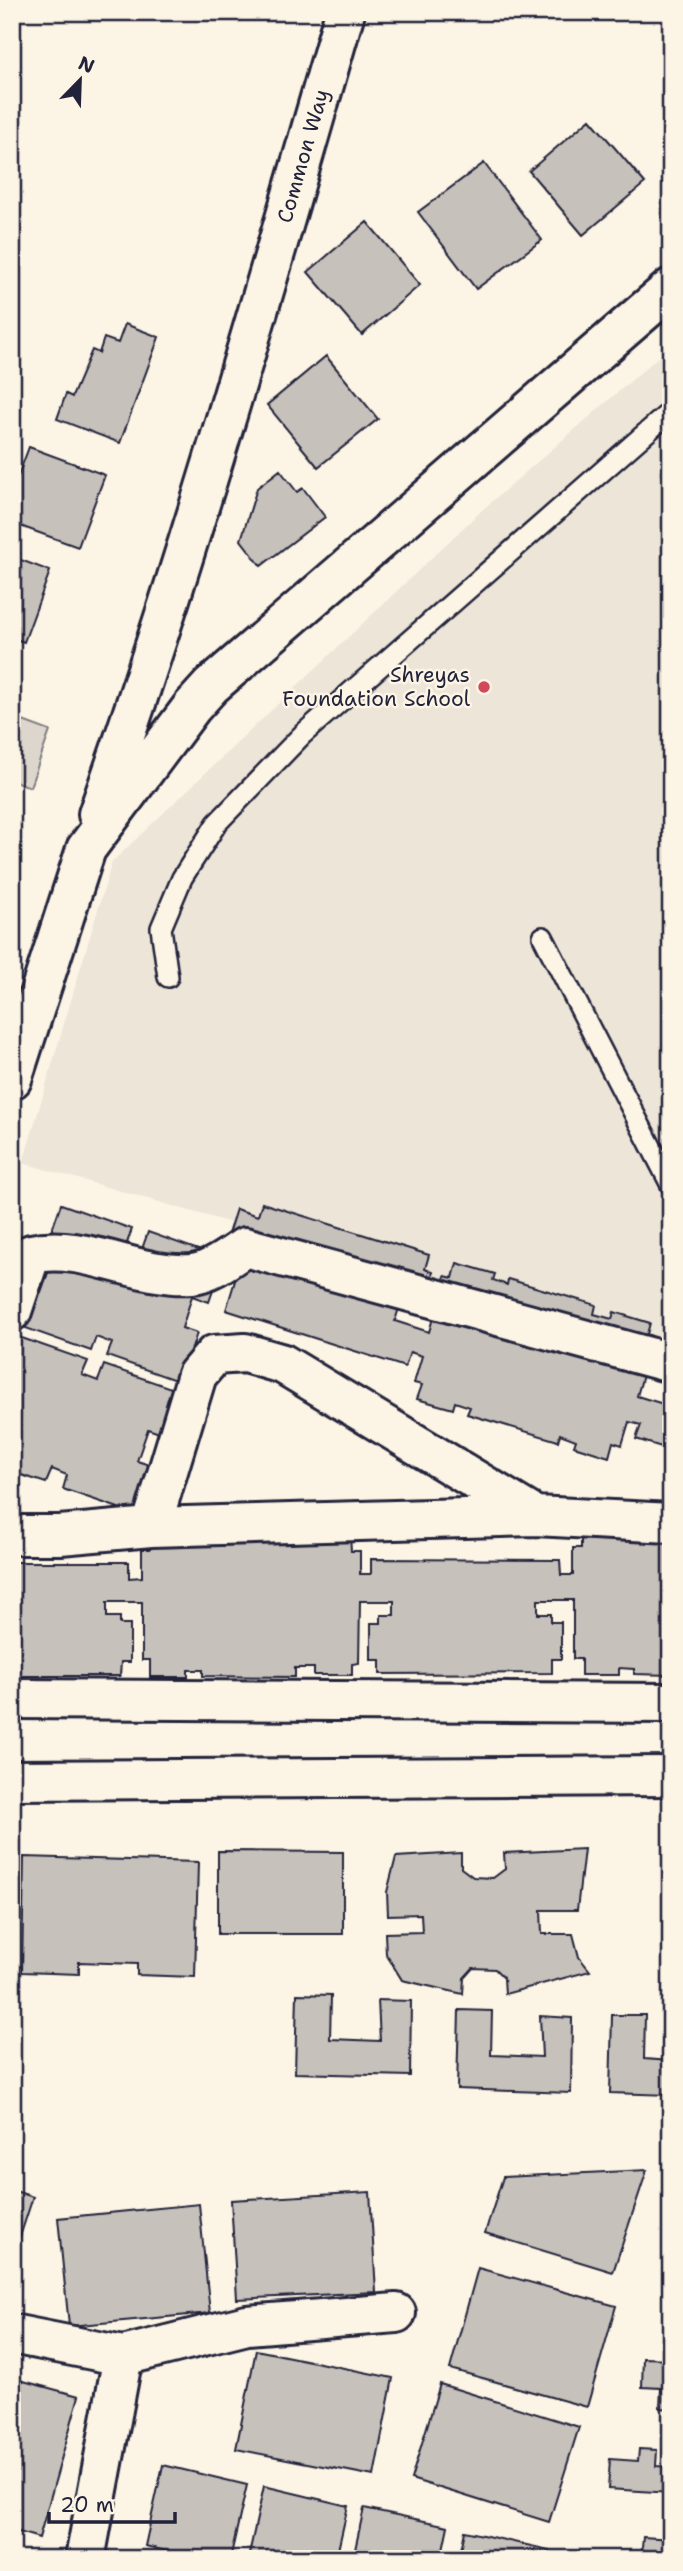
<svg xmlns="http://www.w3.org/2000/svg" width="683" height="2571" viewBox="0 0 683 2571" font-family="'Shantell Sans',sans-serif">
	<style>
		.built { fill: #ece5d8 }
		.green { fill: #dcd6cc; stroke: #7f7c84; stroke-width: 2 }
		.building { fill: #c6c1bb; stroke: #22223b; stroke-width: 2 }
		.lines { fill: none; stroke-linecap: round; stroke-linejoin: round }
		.service-casing { stroke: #22223b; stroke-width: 24 }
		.minor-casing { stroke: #22223b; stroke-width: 44 }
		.tertiary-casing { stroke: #22223b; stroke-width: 44 }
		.service { stroke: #fcf5e5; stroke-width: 19 }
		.minor { stroke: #fcf5e5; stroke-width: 38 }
		.tertiary { stroke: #fcf5e5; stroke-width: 38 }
		.poi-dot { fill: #d1495b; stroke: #fcf5e5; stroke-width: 2.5 }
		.labels { text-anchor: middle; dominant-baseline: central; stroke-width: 5; stroke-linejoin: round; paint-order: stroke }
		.street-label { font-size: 21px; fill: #22223b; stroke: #fcf5e5 }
		.poi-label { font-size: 21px; fill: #22223b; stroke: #fcf5e5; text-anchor: end }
	</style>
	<rect width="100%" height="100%" fill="#fcf5e5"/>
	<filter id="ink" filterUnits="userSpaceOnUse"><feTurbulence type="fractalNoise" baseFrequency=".0143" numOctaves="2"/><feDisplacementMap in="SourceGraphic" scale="14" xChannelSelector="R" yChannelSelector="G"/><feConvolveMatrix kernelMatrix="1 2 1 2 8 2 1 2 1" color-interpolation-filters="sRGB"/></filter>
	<g filter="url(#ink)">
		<path class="built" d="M671 346V1349L23 1163 112 862 481 511Z"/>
		<path class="green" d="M12 717 50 731 30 787 12 780Z"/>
		<path class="building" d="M590 119 645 183 583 235 529 171Z
			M484 163 542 240 476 289 418 212Z
			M367 222 420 285 362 335 308 272Z
			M125 324 159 337 120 443 57 419 66 394 72 397 92 350 99 353 104 338 118 343Z
			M326 356 378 419 318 467 267 405Z
			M29 447 105 475 78 547 12 523V492Z
			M280 470 297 492 303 488 325 517 261 566 241 540 257 488Z
			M12 550 20 553 18 559 50 571 24 642 12 638Z
			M262 1203 429 1255 425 1269 433 1272 423 1307 399 1308 395 1321 429 1332 445 1276 453 1278 457 1263 495 1274 493 1280 507 1285 508 1279 596 1305 594 1314 612 1319 614 1312 650 1323 647 1334 654 1337 637 1396 670 1406 671 1403V1450L636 1439 641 1425 629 1422 622 1445 613 1442 609 1457 574 1446 576 1440 560 1434 558 1441 467 1414 470 1407 455 1402 453 1409 417 1399 422 1385 414 1383 422 1356 410 1352 405 1367 226 1310 241 1261 226 1240 236 1209 258 1216Z
			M61 1204 132 1229 127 1243 142 1249 148 1232 224 1259 209 1302 192 1296 182 1328 197 1333 181 1382 107 1356 112 1343 96 1337 91 1351 20 1326 32 1289 41 1292 56 1251 46 1247Z
			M16 1336 88 1361 82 1375 98 1381 104 1365 180 1391 165 1435 148 1429 137 1461 153 1466 136 1514 63 1489 67 1475 52 1469 46 1483 12 1472V1348Z
			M664 1343 671 1345V1392L661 1390 663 1381 654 1379Z
			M581 1533H618V1541H633V1533H671V1675L634 1674V1669L619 1668V1675H581V1659H573V1600H538V1614H551V1622H561V1659H552V1673L380 1674V1660H371V1623H381V1615H394V1601H360L359 1663 352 1664V1675H314V1668H295V1677L203 1676V1670H188V1677H150V1660H142V1602H107V1617H120V1624H130V1662H121L120 1676H12V1562H129V1578L142 1577V1549H150V1535H297V1542H314V1535H350L351 1551H360V1574H371V1559L560 1560 561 1575H573V1548H581Z
			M584 1849 577 1910H541L542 1934H573L579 1957 590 1971 505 1994 504 1978 495 1969 473 1968 464 1978 463 1994 402 1980 386 1954 385 1933 422 1932 421 1914 388 1915 387 1892 396 1857 461 1853V1868L473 1877 493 1878 505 1869 504 1853Z
			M218 1851 343 1852V1934H218Z
			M24 1857 198 1862 195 1977 137 1975V1964L79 1962V1974L22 1972Z
			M297 1994 331 1995 330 2039 380 2041 378 2000 411 2001 410 2076 295 2073Z
			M459 2010 492 2011 491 2055 542 2057 540 2016 572 2018 571 2093 457 2089Z
			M612 2015H645L644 2059 671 2061V2095L610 2093Z
			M647 2170 613 2272 485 2233 503 2177Z
			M12 2190 33 2197 12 2261Z
			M370 2192 376 2292 237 2299 231 2200Z
			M199 2204 210 2313 69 2326 58 2218Z
			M668 2256H671V2286H666Z
			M478 2268 616 2306 587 2407 450 2369Z
			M256 2350 393 2378 374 2476 236 2449Z
			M643 2358 671 2359V2409L660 2408 661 2388 642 2387Z
			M12 2378 79 2396 39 2538 12 2530Z
			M440 2384 579 2427 549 2522 411 2479Z
			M639 2449 657 2450 656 2466 671 2467V2493L608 2489 610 2459 638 2461Z
			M163 2465 247 2485 230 2559H201L145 2546Z
			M264 2486 348 2506 336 2559H248Z
			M364 2508 448 2526 441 2559H353Z
			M465 2531 549 2550 547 2559H459Z
			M643 2537 671 2539V2559H641Z"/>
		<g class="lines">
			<g class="service-casing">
				<path id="service" d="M543 937 671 1185
					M168 977 161 928 182 878 217 823 303 734 671 411"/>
			</g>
			<g class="minor-casing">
				<path id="minor" d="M98 814C191 550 267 281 345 12
					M12 1079 86 849 192 707 211 686 671 288
					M12 1311 31 1254C85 1242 137 1278 192 1274 210 1273 231 1256 245 1247L671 1363
					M535 1516 671 1523
					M12 1535H60L151 1527 535 1516 283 1364 245 1353 214 1355 197 1375 151 1527
					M12 1699 671 1703
					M12 2334 123 2356 247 2325 396 2313
					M85 2559 123 2356"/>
			</g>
			<g class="tertiary-casing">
				<path id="tertiary" d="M12 1780 671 1776"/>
			</g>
			<use href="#service" class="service"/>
			<use href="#minor" class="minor"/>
			<use href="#tertiary" class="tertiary"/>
		</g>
	</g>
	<circle class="poi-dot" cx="484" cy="687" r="7"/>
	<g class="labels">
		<g class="street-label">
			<text transform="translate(303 156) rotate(-74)">Common Way</text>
		</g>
		<g class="poi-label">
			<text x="470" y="675">Shreyas<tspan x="470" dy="24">Foundation School</tspan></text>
		</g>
	</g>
	<rect width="683" height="2571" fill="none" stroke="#fcf5e5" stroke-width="42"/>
	<rect x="21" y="21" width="641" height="2529" fill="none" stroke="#22223b" stroke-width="2.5" filter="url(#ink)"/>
	<g transform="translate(80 80) rotate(23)" stroke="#fcf5e5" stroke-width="5" paint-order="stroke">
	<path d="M0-5L12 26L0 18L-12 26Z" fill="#22223b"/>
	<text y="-10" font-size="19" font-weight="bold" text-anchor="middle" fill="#22223b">N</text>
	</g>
	<path d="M49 2512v10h126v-10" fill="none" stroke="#22223b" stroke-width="3.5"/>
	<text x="60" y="2512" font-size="21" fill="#22223b" stroke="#fcf5e5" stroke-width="5" paint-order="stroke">20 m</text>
</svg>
